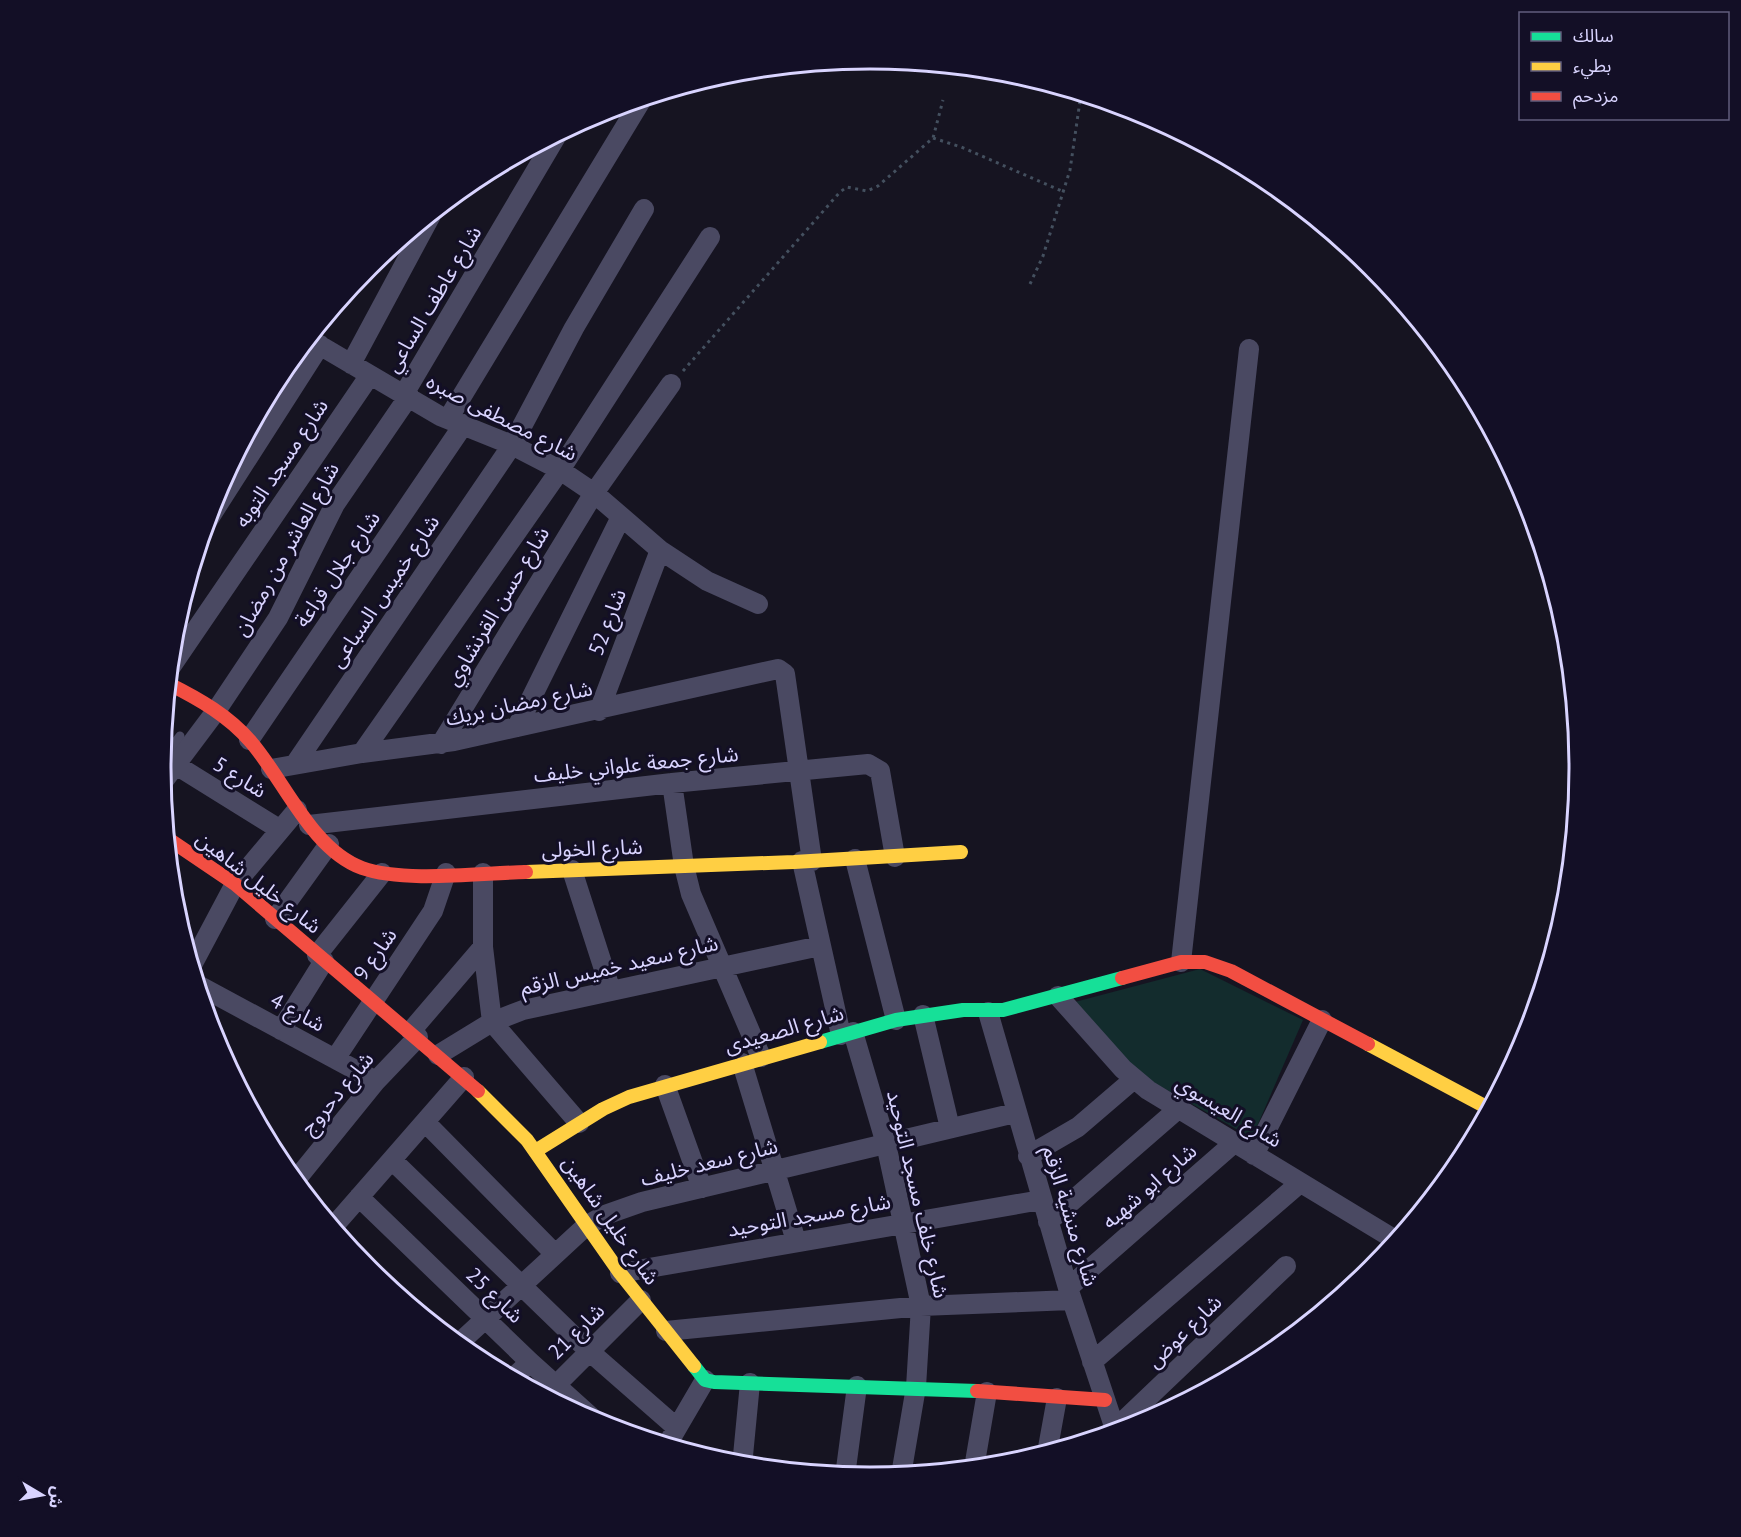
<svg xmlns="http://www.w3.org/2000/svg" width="1741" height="1537" viewBox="0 0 1741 1537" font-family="'PT Sans','Noto Sans Arabic',sans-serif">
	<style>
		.green { fill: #132c2d }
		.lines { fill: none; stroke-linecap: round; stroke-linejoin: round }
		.path { stroke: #44505f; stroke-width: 3; stroke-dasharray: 3 4.5; stroke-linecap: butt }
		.lane { stroke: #4a4962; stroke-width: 9 }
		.street { stroke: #4a4962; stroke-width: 20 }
		.fast { stroke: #16e098; stroke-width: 14 }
		.slow { stroke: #ffcf43; stroke-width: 14 }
		.jam { stroke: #f24e42; stroke-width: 14 }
		.labels { text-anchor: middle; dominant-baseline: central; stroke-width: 6; stroke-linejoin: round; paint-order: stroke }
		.street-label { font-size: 21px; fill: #d9d4ff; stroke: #130f26 }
		.rim { fill: none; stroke: #d9d4ff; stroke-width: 3 }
	</style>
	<rect width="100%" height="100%" fill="#161421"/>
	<path class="green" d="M1200 969 1303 1020 1252 1138 1137 1073 1071 1003Z"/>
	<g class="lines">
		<path class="path" d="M933 138 961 147 1064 192
			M1030 284 1043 256 1070 170 1081 94
			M683 371 840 192 847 187 867 191 878 186 933 138 943 100"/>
		<path class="lane" d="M161 761 180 736"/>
		<path class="street" d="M309 339 440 416 512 445 560 470 594 493 660 550 707 581 758 604
			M351 364 431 215
			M404 394 557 135
			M448 419 642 99
			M208 520 320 345
			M170 668 370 375
			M599 711 660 550
			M517 727 621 517
			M249 740 464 424
			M441 744 594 493 671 384
			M362 753 560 470 710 237
			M295 764 512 445 574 328 644 209
			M176 765 279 829
			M271 769 362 753 454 741 778 669 785 674 812 861
			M162 783 216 711 278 618 335 504 409 396
			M672 783 684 866 691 894 761 1057
			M309 825 672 783 868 764 880 771 895 857
			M855 859 896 1020
			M802 861 841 1035
			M572 870 611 991
			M483 873V947L492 1022 579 1123
			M275 919 329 844
			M317 955 382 873
			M1181 962 1249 349
			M192 965 235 884 297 810
			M198 985 376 1081
			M1058 996 1123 1069 1148 1090 1397 1241
			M988 1012 1068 1288 1116 1432
			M923 1015 950 1128
			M281 1030 324 961
			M411 1031 483 947
			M853 1032 886 1144 921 1306 916 1387 901 1475
			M438 1055 492 1022 523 1010 820 946
			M335 1059 425 923 433 911 446 873
			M742 1063 796 1241
			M665 1085 702 1188
			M425 1122 554 1253
			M1254 1155 1322 1020
			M1028 1156 1078 1127 1134 1079
			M392 1160 589 1351 677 1428
			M295 1181 376 1081 418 1037
			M359 1197 530 1362 600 1425
			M1048 1222 1178 1109
			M333 1227 464 1077
			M620 1273 1041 1200
			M1068 1288 1234 1143
			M666 1331 921 1306 1071 1300
			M458 1344 586 1226 605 1215 642 1202 1015 1113
			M1092 1362 1300 1183
			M513 1378 530 1362
			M545 1396 641 1300
			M1115 1429 1286 1266
			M667 1445 705 1380
			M1047 1453 1057 1398
			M742 1466 750 1383
			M974 1468 987 1392
			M845 1476 857 1386"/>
		<path class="fast" d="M820 1042 896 1020 963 1010H1003L1122 978
			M694 1366 705 1380 714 1382 977 1391"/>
		<path class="slow" d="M526 872 794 862 961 852
			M1368 1044 1490 1109
			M478 1091 527 1140 620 1273 694 1366
			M537 1150 603 1109 629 1097 820 1042"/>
		<path class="jam" d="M169 684C199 699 229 716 251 742 284 780 312 850 362 868 404 883 480 873 526 872
			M167 838 235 884 478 1091
			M1122 978 1181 962H1205L1231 971 1368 1044
			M977 1391 1105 1400"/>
	</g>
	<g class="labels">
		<g class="street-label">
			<text transform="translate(433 299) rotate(-59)">شارع عاطف الساعي</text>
			<text transform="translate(502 417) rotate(27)">شارع مصطفى صبره</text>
			<text transform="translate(281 463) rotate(-56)">شارع مسجد التوبه</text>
			<text transform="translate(286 549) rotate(-61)">شارع العاشر من رمضان</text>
			<text transform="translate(337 569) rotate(-56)">شارع جلال قراعة</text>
			<text transform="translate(384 591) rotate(-56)">شارع خميس السباعى</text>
			<text transform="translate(497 606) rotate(-59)">شارع حسن القرنشاوي</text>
			<text transform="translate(607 622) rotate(-69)">شارع 52</text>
			<text transform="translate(519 703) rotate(-12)">شارع رمضان بريك</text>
			<text transform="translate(636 764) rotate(-6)">شارع جمعة علواني خليف</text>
			<text transform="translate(240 777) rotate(32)">شارع 5</text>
			<text transform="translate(592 848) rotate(-2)">شارع الخولى</text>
			<text transform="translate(259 882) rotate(38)">شارع خليل شاهين</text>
			<text transform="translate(375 954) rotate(-55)">شارع 9</text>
			<text transform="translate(619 965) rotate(-13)">شارع سعيد خميس الزقم</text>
			<text transform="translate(298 1012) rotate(28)">شارع 4</text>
			<text transform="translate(784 1029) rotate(-16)">شارع الصعيدى</text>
			<text transform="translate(337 1093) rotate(-50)">شارع دحروج</text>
			<text transform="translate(1229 1111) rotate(31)">شارع العيسوي</text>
			<text transform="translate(709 1162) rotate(-14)">شارع سعد خليف</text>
			<text transform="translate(1149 1186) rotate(-41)">شارع ابو شهبه</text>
			<text transform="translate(918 1194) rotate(77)">شارع خلف مسجد التوحيد</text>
			<text transform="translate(809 1215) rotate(-10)">شارع مسجد التوحيد</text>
			<text transform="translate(1071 1216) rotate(73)">شارع منشية الزقم</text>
			<text transform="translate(611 1220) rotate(55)">شارع خليل شاهين</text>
			<text transform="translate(495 1295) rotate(44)">شارع 25</text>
			<text transform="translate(576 1331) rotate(-45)">شارع 21</text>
			<text transform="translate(1184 1331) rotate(-44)">شارع عوض</text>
		</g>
	</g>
	<path d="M0 0H1741V1537H0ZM171 768a699 699 0 1 1 1398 0a699 699 0 1 1-1398 0Z" fill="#130f26" fill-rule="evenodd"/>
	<path class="rim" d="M171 768a699 699 0 1 1 1398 0a699 699 0 1 1-1398 0Z"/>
	<rect x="1519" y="12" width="210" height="108" fill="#130f26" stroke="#625e7d" stroke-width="1.5"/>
	<rect x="1531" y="32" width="30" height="9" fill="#16e098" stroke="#625e7d" stroke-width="1.5"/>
	<text x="1573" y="42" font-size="18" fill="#d9d4ff">سالك</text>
	<rect x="1531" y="62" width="30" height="9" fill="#ffcf43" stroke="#625e7d" stroke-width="1.5"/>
	<text x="1573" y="72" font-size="18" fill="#d9d4ff">بطيء</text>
	<rect x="1531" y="92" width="30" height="9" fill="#f24e42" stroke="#625e7d" stroke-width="1.5"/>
	<text x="1573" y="102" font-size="18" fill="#d9d4ff">مزدحم</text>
	<g transform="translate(42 1495) rotate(100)" stroke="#130f26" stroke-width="4.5" paint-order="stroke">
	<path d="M0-4.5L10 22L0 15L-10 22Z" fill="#d9d4ff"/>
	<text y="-9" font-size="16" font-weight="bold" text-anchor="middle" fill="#d9d4ff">ش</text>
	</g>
</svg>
